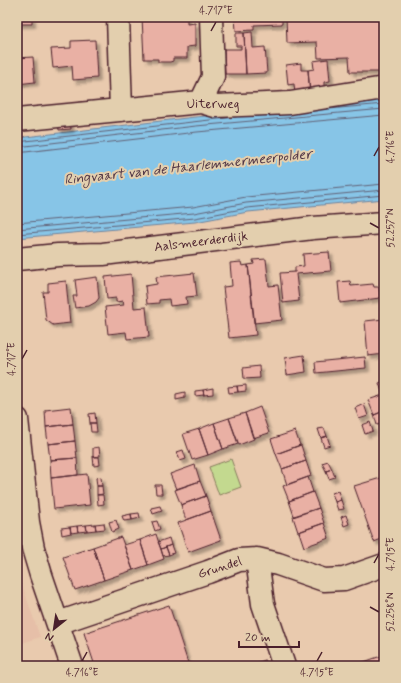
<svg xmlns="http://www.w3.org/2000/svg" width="401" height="683" viewBox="0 0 401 683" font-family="Mynerve,sans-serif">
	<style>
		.built { fill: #e6bfa8 }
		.green { fill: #c3d98f; stroke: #867c5d }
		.water { fill: #87c5e7; stroke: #6f839c }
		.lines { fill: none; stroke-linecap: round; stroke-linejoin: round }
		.shore { stroke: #626176; stroke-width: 1 }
		.ferry { stroke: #533847; stroke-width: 1; stroke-dasharray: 5 4; stroke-linecap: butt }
		.building { fill: #e9b0a4; stroke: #4a1f2b; filter: url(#shadow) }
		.minor-casing { stroke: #4a1f2b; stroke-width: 25 }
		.minor { stroke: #e3cfae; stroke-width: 22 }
		.ticks { fill: none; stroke: #4a1f2b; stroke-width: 1.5 }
		.labels { text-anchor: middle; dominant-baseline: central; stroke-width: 4; stroke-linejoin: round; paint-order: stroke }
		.street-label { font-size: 13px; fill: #4a1f2b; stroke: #e3cfae }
		.water-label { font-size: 14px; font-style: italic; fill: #533847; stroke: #e3cfae }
		.neatline { fill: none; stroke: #4a1f2b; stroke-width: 1.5 }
		.ticks-label { font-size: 10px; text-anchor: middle; fill: #4a1f2b }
	</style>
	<defs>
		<filter id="shadow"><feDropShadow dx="3.5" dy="3.5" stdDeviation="1" flood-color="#0004"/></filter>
	</defs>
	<rect width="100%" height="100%" fill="#e9caae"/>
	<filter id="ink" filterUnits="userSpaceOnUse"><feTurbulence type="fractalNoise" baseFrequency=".025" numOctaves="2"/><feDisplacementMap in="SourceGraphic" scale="8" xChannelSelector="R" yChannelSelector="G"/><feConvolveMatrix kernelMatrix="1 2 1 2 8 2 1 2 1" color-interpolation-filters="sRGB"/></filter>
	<g filter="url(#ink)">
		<path class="built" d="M17 579H20L40 637 17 645Z"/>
		<path class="green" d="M231 459 241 487 219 495 209 467Z"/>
		<path class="water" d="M384 100V199L248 212 195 222 17 238V138L195 117Z"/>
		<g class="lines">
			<path class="shore" d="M329 109 384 104
				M17 142 236 117
				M17 147 196 126 384 109
				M17 153 197 132 384 115
				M17 223 193 207 246 197 384 184
				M17 229 194 213 246 203 384 190
				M17 234 195 218 247 208 384 195"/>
			<path class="ferry" d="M17 210 24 136"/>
		</g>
		<path class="building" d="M17 17H32V24H17Z
			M142 17H187V24L195 23V46L187 47V58H173V61L170 62H158V59H144Z
			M235 17H282V24L254 25V30L236 31Z
			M286 17H383V72H350L349 57 318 58 317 42 287 43Z
			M252 32 253 48 265 47 267 73 246 74 244 33Z
			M236 33H244L246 74H225L224 49H241V46H236Z
			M95 40 97 78 73 80 72 66 53 68 51 49 71 48V41Z
			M33 57 35 82 17 84V58Z
			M328 59 330 81 324 82V93L310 94 308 70 314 69 313 61Z
			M301 63V70H308L310 94 295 95 294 84 288 85 286 65Z
			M70 121 71 129 59 130 58 123Z
			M329 252 331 271 296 274 299 301 283 303 280 273 295 272V267L304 266 303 254Z
			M266 259 269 286 278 285 282 320 254 323 248 265 254 264 253 260Z
			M241 262 242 266 248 265 256 335 229 338 223 287 232 286 230 263Z
			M194 273 197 296 186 297 187 304 170 306 169 299 159 300V303L147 304 145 286 157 284 156 277Z
			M131 274 134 308 146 307 149 337 127 339 126 332 108 334 105 307 124 305 123 301 116 302V298L107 299 105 277Z
			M97 277 99 298 96 302 89 306 75 308 73 296H77L75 280Z
			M66 281 70 323 53 325 46 320 43 292H48V283Z
			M350 281 351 286 373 284 374 287H379L380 298 340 303 338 282Z
			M384 319V354L368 356 365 321Z
			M304 355 306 372 287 375 285 358Z
			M365 357 366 368 316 373 315 362Z
			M259 366 260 378 244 379 243 368Z
			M384 381V411L374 415 368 400 383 395 379 383Z
			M246 385V391L238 392 237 386Z
			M237 386 238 392 229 393 228 387Z
			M213 388V394L204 395 203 390Z
			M203 390 204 395 195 396V391Z
			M185 392V398L176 400V394Z
			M364 404 368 416 359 419 355 408Z
			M71 407 73 424 46 427 45 410Z
			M260 407 269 433 253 438 245 413Z
			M384 411V423L377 425 374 415Z
			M95 413 96 423H90L89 414Z
			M245 413 254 439 239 445 229 418Z
			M229 418 238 444 223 449 214 423Z
			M370 422 373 431 365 434 362 425Z
			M90 423H96L97 432H91Z
			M214 423 223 449 208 455 199 429Z
			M73 424 75 441 48 444 46 427Z
			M324 428 327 436 321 438 318 429Z
			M199 429 208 455 192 460 183 434Z
			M295 431 300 445 276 454 271 439Z
			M327 436 330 445 324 447 321 438Z
			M75 441 77 458 50 460 48 444Z
			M301 445 306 461 282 469 276 454Z
			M99 447 100 456 93 457V448Z
			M183 450 186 459 180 461 177 452Z
			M93 457H99L100 465 94 466Z
			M77 458 78 475 51 478 50 460Z
			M306 461 311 476 287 485 282 469Z
			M328 461 332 469 326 471 322 463Z
			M195 465 200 481 176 489 170 474Z
			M332 469 335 477 329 479 326 471Z
			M87 474 90 505 54 509 51 478Z
			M101 477 102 486H97L96 478Z
			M308 477 313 492 289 501 283 486Z
			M384 477V538L374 542 354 486Z
			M200 481 206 496 181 505 175 490Z
			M155 485H161L162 494H156Z
			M97 486H102L103 494 97 495Z
			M338 491 341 500 335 502 332 493Z
			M313 492 319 508 294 516 289 501Z
			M97 495H103L104 504 98 505Z
			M206 496 211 511 186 520 181 505Z
			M341 500 344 509 338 510 335 502Z
			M160 506 162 511 153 514 151 508Z
			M319 508 324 523 298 532 293 517Z
			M211 511 221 540 188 552 178 523Z
			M139 513 140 518 132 520 131 514Z
			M131 514 132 520 124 521 122 516Z
			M346 515 349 524 344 526 341 517Z
			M116 520 119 529 112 532 109 522Z
			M157 521 160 529 155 531 152 522Z
			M104 523 105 529 96 530 95 524Z
			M324 523 329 538 304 547 299 532Z
			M95 524 96 530 87 531 86 525Z
			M86 525 87 531 78 532 77 526Z
			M77 526 78 532 71 533 70 527Z
			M70 527 71 533 62 535 61 528Z
			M156 534 164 559 148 565 140 540Z
			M121 537 133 570 104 580 93 547Z
			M169 538 171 545 161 549 158 542Z
			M140 540 148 565 133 570 124 545Z
			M171 545 174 553 169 555 166 547Z
			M93 547 104 580 75 590 63 557Z
			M166 547 169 555 163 556 161 549Z
			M169 605 189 666H95L84 633Z
			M384 655V666H352Z
			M265 660 267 666H248Z"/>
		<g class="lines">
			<g class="minor-casing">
				<path id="minor" d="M118 17 121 110
					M201 102 213 77 211 17
					M17 120 201 102 215 106 290 103 384 88
					M17 259 58 255 103 254 313 228 384 223
					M17 419 28 522 33 548 41 575 72 666
					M257 559 263 604 284 666
					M58 623 208 572 239 560 257 559 278 564 324 580 344 579 384 565"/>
			</g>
			<use href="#minor" class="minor"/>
		</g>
	</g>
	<path class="ticks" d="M211 31 216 22M374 156 379 147M370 223 379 228M22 359 27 350M374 563 379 554M370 607 379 612M82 661 87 652M317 661 322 652"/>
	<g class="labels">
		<g class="street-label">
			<text x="213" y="104">Uiterweg</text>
			<text transform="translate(201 242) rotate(-7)">Aalsmeerderdijk</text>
			<text transform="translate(220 568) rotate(-18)">Grundel</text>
		</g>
		<g class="water-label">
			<text transform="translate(188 167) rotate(-6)">Ringvaart van de Haarlemmermeerpolder</text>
		</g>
	</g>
	<rect width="401" height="683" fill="none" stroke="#e3cfae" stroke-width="44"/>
	<g transform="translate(54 629) rotate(210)" stroke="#e3cfae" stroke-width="3" paint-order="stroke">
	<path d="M0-3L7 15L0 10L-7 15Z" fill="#4a1f2b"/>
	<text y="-6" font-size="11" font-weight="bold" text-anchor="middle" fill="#4a1f2b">N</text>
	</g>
	<path d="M239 641v6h60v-6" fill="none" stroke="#4a1f2b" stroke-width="2"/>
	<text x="245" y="641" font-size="12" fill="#4a1f2b" stroke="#e3cfae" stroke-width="3" paint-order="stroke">20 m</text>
	<rect x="22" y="22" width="357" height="639" class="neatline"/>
	<g class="ticks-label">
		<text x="216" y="14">4.717°E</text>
		<text transform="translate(390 147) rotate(-90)" y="4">4.716°E</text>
		<text transform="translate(390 228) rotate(-90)" y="4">52.257°N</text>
		<text transform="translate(11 359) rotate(-90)" y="4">4.717°E</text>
		<text transform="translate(390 554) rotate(-90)" y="4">4.715°E</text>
		<text transform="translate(390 612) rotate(-90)" y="4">52.258°N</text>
		<text x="82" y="676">4.716°E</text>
		<text x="317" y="676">4.715°E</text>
	</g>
</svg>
